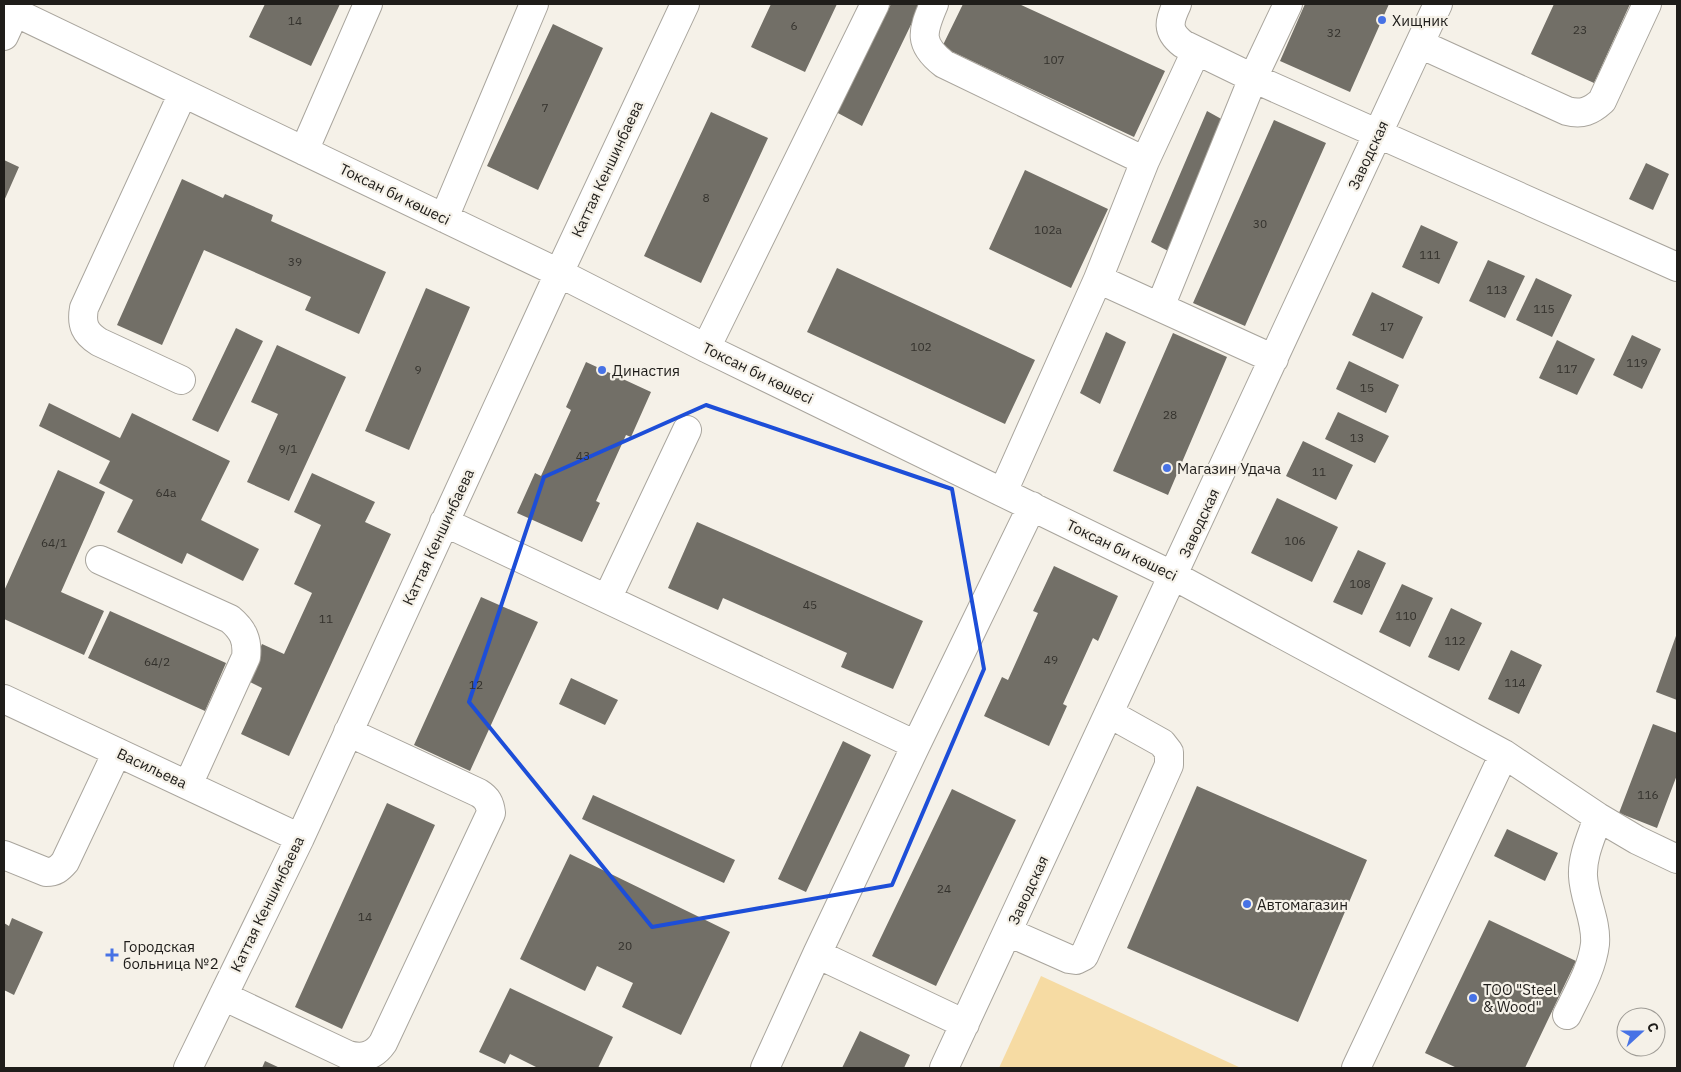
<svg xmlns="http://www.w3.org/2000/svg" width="1681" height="1072" viewBox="0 0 1681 1072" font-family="'IBM Plex Sans',sans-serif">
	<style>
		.green { fill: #f6dba3 }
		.building { fill: #726f67 }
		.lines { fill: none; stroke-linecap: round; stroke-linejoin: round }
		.minor-casing { stroke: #a9a59d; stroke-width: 30 }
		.minor { stroke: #fff; stroke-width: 28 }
		.marked { fill: none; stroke: #1d4ed8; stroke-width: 4; stroke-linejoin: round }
		.poi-dot { fill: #4772e5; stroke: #f5f1e8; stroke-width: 2 }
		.labels { text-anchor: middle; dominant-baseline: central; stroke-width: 4.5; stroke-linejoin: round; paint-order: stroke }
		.number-label { font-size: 12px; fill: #34322d }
		.poi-label { font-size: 15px; fill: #1f1d1a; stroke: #f5f1e8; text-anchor: start }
		.street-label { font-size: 15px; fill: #1f1d1a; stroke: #f5f1e8 }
	</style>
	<rect width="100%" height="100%" fill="#f5f1e8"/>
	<path class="green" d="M1041 976 1241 1068H999Z"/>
	<path class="building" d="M265 4H340L311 66 249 37Z
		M771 4H837L805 72 751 47Z
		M891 4H921L862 126 836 112Z
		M963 4H1019L1165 71 1134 137 942 47Z
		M1305 4H1389L1350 92 1280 61Z
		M1554 4H1630L1594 83 1531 54Z
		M553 24 603 48 538 190 487 166Z
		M1207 111 1225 121 1170 252 1151 242Z
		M711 112 768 138 701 283 644 256Z
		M1274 120 1326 143 1245 326 1193 303Z
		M4 160 19 167 4 201Z
		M1646 163 1669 174 1653 210 1629 199Z
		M1025 170 1108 209 1071 288 989 249Z
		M182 179 223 198 225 194 273 215 271 221 386 272 359 334 305 310 311 297 204 250 162 345 117 325Z
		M1421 225 1458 242 1439 284 1402 267Z
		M1488 260 1525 276 1505 318 1469 301Z
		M837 268 1035 360 1005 424 807 332Z
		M1536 278 1572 295 1552 337 1516 320Z
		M426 288 470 307 409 450 365 431Z
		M1372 292 1423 317 1403 359 1352 335Z
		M236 328 263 341 218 432 192 420Z
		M1106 332 1126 342 1100 404 1080 393Z
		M1173 333 1227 357 1168 495 1113 471Z
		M1632 335 1661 349 1642 389 1613 375Z
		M1557 340 1595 359 1577 395 1539 378Z
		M277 345 346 377 289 501 247 482 278 414 251 402Z
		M1349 361 1399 385 1386 413 1336 389Z
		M586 362 651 392 631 437 626 435 596 501 600 503 582 542 517 513 535 473 541 476 571 410 566 407Z
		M49 403 120 438 132 413 230 461 201 520 259 549 243 581 187 553 182 564 117 532 133 500 99 483 110 461 39 426Z
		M1338 412 1389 436 1375 463 1325 439Z
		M1303 441 1353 465 1336 500 1286 476Z
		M58 470 105 492 61 592 104 611 84 655 4 619V591Z
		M312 473 375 502 365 522 391 534 289 756 241 734 262 688 246 680 262 644 284 654 312 593 294 584 321 525 294 512Z
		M1277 498 1338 527 1312 582 1251 553Z
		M697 522 923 621 893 689 841 667 847 653 723 598 718 610 668 588Z
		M1358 550 1386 563 1362 615 1333 602Z
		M1054 566 1118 596 1098 641 1093 638 1063 704 1067 706 1049 746 984 716 1002 677 1008 680 1038 613 1033 611Z
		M1402 584 1433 598 1410 647 1379 632Z
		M481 597 538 622 470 771 414 745Z
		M1451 608 1482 623 1459 671 1428 657Z
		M110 611 226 663 205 711 88 658Z
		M1677 633V700L1656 692Z
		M1511 650 1542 665 1519 714 1488 699Z
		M571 678 618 700 605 725 559 704Z
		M1653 724 1677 733V775L1657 828 1619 813Z
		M843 741 871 755 806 892 778 879Z
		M1197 786 1367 860 1298 1022 1127 948Z
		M952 789 1016 820 936 986 872 956Z
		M593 795 735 860 724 883 582 819Z
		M387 803 435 825 342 1029 295 1007Z
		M1507 829 1558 853 1545 881 1494 856Z
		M570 854 730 932 681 1035 622 1007 633 983 597 966 585 991 520 959Z
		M12 918 43 932 14 995 4 990V923L9 926Z
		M1489 920 1576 961 1525 1068H1457L1425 1053Z
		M510 988 613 1037 598 1068H538L510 1054 505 1064 479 1052Z
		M860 1031 910 1055 904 1068H842Z
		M265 1061 280 1068H262Z"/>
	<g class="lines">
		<g class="minor-casing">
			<path id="minor" d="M934 4C922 32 918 44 944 64L1145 161
				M1177 4C1169 21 1166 31 1183 44L1253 78 1677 267
				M4 7 559 273 706 348 1174 576 1504 754 1598 817 1637 840 1677 859
				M4 36 15 12
				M1420 44 1567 111C1582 115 1591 111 1602 101L1647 4
				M304 151 368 4
				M444 218 534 4
				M1098 279 1145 161 1196 51
				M1160 307 1253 78 1288 4
				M706 348 875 4
				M181 380 99 342C85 333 81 325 84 308L183 93
				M1003 492 1098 279 1274 359
				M444 522 916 745
				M100 560 230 619C243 630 248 640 246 657L188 785
				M607 599 687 430
				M4 699 300 838
				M4 855 46 872C55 872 59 869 65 862L117 752
				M1008 932 1069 959 1076 960 1084 956 1169 765V752L1162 743 1110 714
				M223 996 348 1055C363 1059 374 1056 383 1043L491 813C490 803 487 798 479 793L348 732
				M1567 1015C1578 992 1592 969 1595 944 1597 921 1584 899 1583 876 1582 855 1592 836 1598 817
				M965 1024 817 954 916 745 1032 506
				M188 1068 300 838 559 273 685 4
				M765 1068 817 954
				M944 1068 1438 4
				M1356 1068 1504 754"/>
		</g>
		<use href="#minor" class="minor"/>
	</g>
	<path class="marked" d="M706 405 952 489 984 669 892 885 652 927 469 702 544 477Z"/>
	<g class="poi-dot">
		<circle cx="1382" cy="20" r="5"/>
		<circle cx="602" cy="370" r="5"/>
		<circle cx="1167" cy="468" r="5"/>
		<circle cx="1247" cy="904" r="5"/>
		<path d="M109.5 947.5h5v5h5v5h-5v5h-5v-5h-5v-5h5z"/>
		<circle cx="1473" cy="998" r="5"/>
	</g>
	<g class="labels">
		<g class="number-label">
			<text x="295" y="20">14</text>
			<text x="794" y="25">6</text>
			<text x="1580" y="29">23</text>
			<text x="1334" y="32">32</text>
			<text x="1054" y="59">107</text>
			<text x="545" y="107">7</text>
			<text x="706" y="197">8</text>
			<text x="1260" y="223">30</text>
			<text x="1048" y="229">102а</text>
			<text x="1430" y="254">111</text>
			<text x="295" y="261">39</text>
			<text x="1497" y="289">113</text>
			<text x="1544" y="308">115</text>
			<text x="1387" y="326">17</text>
			<text x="921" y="346">102</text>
			<text x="1637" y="362">119</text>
			<text x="1567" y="368">117</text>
			<text x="418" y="369">9</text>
			<text x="1367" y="387">15</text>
			<text x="1170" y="414">28</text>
			<text x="1357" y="437">13</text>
			<text x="288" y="448">9/1</text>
			<text x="583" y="455">43</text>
			<text x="1319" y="471">11</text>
			<text x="166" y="492">64а</text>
			<text x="1295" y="540">106</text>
			<text x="54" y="542">64/1</text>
			<text x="1360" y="583">108</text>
			<text x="810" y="604">45</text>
			<text x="1406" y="615">110</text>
			<text x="326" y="618">11</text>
			<text x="1455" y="640">112</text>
			<text x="1051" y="659">49</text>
			<text x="157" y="661">64/2</text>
			<text x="1515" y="682">114</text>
			<text x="476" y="684">12</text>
			<text x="1648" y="794">116</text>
			<text x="944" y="888">24</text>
			<text x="365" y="916">14</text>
			<text x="625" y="945">20</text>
		</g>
		<g class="poi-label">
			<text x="1392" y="20">Хищник</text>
			<text x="612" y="370">Династия</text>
			<text x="1177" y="468">Магазин Удача</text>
			<text x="1257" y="904">Автомагазин</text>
			<text x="123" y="946">Городская<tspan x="123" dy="17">больница №2</tspan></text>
			<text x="1483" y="989">TOO "Steel<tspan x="1483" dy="17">&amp; Wood"</tspan></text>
		</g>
		<g class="street-label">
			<text transform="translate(1368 155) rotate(-65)">Заводская</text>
			<text transform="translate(607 169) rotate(-65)">Каттая Кеншинбаева</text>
			<text transform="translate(395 194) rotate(26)">Токсан би көшесі</text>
			<text transform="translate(758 373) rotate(26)">Токсан би көшесі</text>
			<text transform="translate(1199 523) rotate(-65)">Заводская</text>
			<text transform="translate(438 537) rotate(-65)">Каттая Кеншинбаева</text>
			<text transform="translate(1122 550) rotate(26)">Токсан би көшесі</text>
			<text transform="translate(152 768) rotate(25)">Васильева</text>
			<text transform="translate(1028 890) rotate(-65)">Заводская</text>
			<text transform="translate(267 904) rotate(-64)">Каттая Кеншинбаева</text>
		</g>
	</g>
	<rect width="1681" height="1072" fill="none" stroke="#1f1d1a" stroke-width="10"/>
	<g transform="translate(1641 1032) rotate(69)"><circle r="24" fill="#f5f1e8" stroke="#9f9c96"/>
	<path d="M0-4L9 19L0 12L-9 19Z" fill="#4772e5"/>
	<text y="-8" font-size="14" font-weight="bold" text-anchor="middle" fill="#1f1d1a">С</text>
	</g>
</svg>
